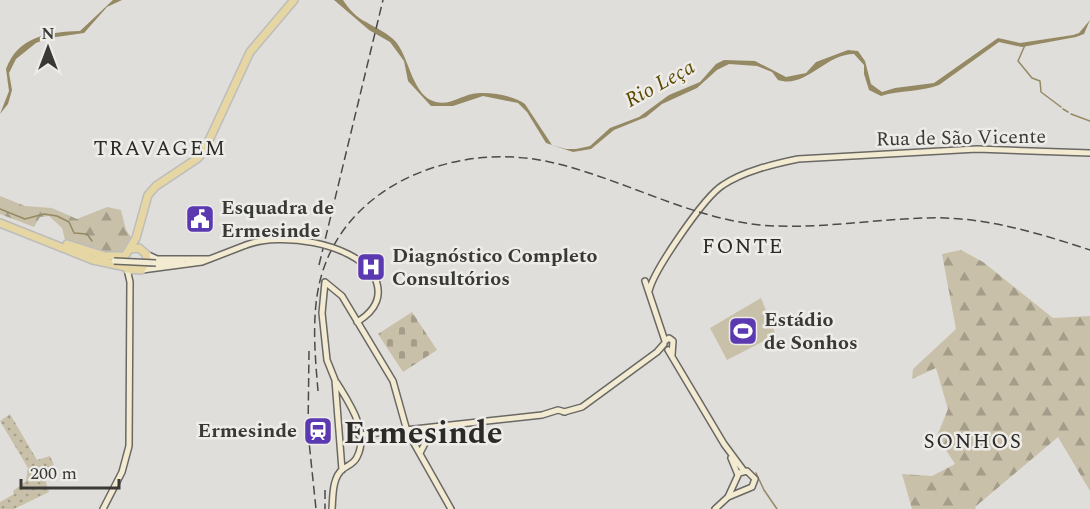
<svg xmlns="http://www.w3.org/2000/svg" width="1090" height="509" viewBox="0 0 1090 509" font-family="Spectral,serif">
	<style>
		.green { fill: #c8c0a8 }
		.forest { fill: url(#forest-firs) }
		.cemetery { fill: url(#cemetery-stones) }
		.garden { fill: url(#garden-dots) }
		.water { fill: #958964 }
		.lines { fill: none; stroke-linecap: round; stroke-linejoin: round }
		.stream { stroke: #958964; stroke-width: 1.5 }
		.secondary-casing { stroke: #696865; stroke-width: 8 }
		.primary-casing { stroke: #bcbcbb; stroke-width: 10 }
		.secondary { stroke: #f3ebd1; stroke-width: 5 }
		.primary { stroke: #e6d6a3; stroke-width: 7 }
		.rail { stroke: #4b4b49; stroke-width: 1.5; stroke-dasharray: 9 4.5; stroke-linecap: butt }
		.secondary-bridge-casing { stroke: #696865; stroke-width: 8; stroke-linecap: butt }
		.secondary-bridge { stroke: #f3ebd1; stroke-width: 5 }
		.labels { text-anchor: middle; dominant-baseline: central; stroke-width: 5; stroke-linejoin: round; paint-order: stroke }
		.street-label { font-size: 20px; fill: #393937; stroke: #edece8 }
		.poi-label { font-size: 20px; font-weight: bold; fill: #393937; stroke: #edece8; text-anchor: start }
		.water-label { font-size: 21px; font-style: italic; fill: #5c4901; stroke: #edece8 }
		.neighbourhood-label { font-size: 21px; letter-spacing: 1.5px; fill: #2b2a27; stroke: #edece8 }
		.town-label { font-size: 32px; font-weight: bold; fill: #2b2a27; stroke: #edece8 }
	</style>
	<defs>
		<pattern id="forest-firs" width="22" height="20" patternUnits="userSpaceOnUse" patternTransform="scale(1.5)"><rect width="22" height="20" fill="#c8c0a8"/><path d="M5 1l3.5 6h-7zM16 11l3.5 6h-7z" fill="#a39d8a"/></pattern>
		<pattern id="cemetery-stones" width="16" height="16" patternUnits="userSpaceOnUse" patternTransform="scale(1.5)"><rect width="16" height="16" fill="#c8c0a8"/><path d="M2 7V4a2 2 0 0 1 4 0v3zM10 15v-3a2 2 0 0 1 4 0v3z" fill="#a39d8a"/></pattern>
		<pattern id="garden-dots" width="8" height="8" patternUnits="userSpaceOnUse" patternTransform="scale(1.5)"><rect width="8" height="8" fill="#c8c0a8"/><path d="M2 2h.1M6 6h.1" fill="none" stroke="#a39d8a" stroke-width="1.8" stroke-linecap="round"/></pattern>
	</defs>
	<rect width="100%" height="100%" fill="#e0dedb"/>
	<path class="green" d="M761 298 776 335 727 360 710 328Z"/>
	<path class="forest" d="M0 196 25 206 52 208 77 219 107 207 121 210 126 230 131 237 122 251 116 255 65 240 62 228 49 216 40 217 34 227 0 214Z
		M961 250 983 262 1053 318 1090 316V491L1058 437 975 507 976 509H912L902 474 932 476 955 464 937 436 948 409 936 368 912 379 913 369 956 329 942 254Z"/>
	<path class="cemetery" d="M412 312 437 350 403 372 378 334Z"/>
	<path class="garden" d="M10 414 37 460 50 456 54 465 42 470 49 492 14 509H0V502L14 494 13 491 26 481 28 468 0 421Z"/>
	<path class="water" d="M113 0H122L107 7 84 33 49 38 36 43 16 59 9 73 12 90 8 104 0 114 9 91 6 69C18 36 49 32 80 31Z
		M334 0H343C348 8 357 18 366 22 376 28 388 33 396 42 410 59 412 96 436 102 450 105 459 97 472 94 487 91 513 95 525 104L552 145 566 149H576L590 146 610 128 639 117 669 95 700 82 716 64 724 60 755 61 786 77 806 73 816 62 848 50 858 51 865 61 871 84 882 92 895 88 934 83 998 38 1020 43 1073 35 1079 33 1090 20 1084 34 1076 37 1022 47 999 42 939 85C921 92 900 90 881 96L869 90 864 74V65L854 54C825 54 806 89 778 80L772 72 757 66 729 64 717 70 697 88 662 104 646 117 614 130 591 149 573 152 546 143 527 112 518 103 483 96 453 106H431L408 81 404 61 390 42 369 30Z"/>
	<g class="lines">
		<path class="stream" d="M1025 45 1018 61 1032 78 1040 81 1041 92 1061 107
			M1063 109 1068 112
			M1071 114 1090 121
			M0 209 25 219 44 214 57 216 69 222 74 233 87 234 92 241
			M756 473 764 490 777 509"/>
		<g class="secondary-casing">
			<path id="secondary" d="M146 254 157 259H209
				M156 263 182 262
				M142 270 202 262 246 245
				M645 281 665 341
				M649 291C654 270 704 197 723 185 744 171 774 164 798 159L977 149 1090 153
				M357 322C377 310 384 294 373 274
				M665 341 669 338 673 341 672 355
				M668 350 724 444 744 471
				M564 412 582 407 657 352 664 344
				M359 435 542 415 558 410 565 412
				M420 453 433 428
				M731 458 738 475
				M342 470 335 380 327 360 322 313 325 282 342 296 393 381 407 431 451 509
				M103 509 122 472 129 446 130 282 127 269
				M332 509C333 497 332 477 343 469 348 465 354 464 357 457 370 432 349 403 337 383
				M715 509 728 497 739 473 747 471 755 479 752 487 728 497"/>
		</g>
		<g class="primary-casing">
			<path id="primary" d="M0 223 93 260 126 267
				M67 244 105 256H124
				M130 249 139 248 146 254 147 261 141 270 127 269 123 259 136 238 148 195 156 186 198 158 204 151 250 52 294 0"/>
		</g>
		<use href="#secondary" class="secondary"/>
		<use href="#primary" class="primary"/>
		<path class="rail" d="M319 265 383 0
			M309 351 308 432 316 509
			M318 391C315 355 311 313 321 277 347 183 456 143 545 161 618 176 685 217 760 225 815 230 872 219 927 218 983 216 1038 233 1090 250
			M325 490V509"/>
		<g class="secondary-bridge-casing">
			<path id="secondary-bridge" d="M246 245C280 232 350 242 373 274
				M114 261 156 263"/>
		</g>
		<use href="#secondary-bridge" class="secondary-bridge"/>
	</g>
	<defs>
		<g id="civic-square" transform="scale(1.5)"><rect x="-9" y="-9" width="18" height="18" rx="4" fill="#5b39b1" stroke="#edece8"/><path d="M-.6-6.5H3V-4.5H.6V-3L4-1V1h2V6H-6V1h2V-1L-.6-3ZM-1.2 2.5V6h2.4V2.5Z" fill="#fff"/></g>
		<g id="hospital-square" transform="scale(1.5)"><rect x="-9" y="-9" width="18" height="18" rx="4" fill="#5b39b1" stroke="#edece8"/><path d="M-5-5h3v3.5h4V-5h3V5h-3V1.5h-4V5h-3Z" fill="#fff"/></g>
		<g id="stadium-square" transform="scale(1.5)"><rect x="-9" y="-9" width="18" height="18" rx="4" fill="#5b39b1" stroke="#edece8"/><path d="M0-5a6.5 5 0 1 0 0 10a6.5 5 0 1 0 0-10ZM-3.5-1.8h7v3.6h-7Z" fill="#fff"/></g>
		<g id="station-square" transform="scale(1.5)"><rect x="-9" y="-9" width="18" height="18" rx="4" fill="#5b39b1" stroke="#edece8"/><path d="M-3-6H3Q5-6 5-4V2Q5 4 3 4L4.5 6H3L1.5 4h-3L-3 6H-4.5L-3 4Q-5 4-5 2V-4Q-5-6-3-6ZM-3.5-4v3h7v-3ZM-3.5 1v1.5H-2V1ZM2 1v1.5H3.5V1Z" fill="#fff"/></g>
	</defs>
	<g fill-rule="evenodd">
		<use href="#civic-square" x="200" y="219"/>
		<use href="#hospital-square" x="371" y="267"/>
		<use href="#stadium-square" x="743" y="331"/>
		<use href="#station-square" x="318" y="431"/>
	</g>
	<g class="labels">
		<g class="street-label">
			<text transform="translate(961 138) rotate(-1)">Rua de São Vicente</text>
		</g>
		<g class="poi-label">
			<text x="221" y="208">Esquadra de<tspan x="221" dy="23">Ermesinde</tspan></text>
			<text x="392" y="256">Diagnóstico Completo<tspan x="392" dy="23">Consultórios</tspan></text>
			<text x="764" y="320">Estádio<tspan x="764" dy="23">de Sonhos</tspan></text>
			<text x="297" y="431" text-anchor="end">Ermesinde</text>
		</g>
		<g class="water-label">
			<text transform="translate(660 84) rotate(-29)">Rio Leça</text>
		</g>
		<g class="neighbourhood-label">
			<text x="160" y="149">TRAVAGEM</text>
			<text x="743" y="247">FONTE</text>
			<text x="973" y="442">SONHOS</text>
		</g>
		<g class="town-label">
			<text x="423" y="433">Ermesinde</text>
		</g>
	</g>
	<g transform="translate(48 48)" stroke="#edece8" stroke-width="4.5" paint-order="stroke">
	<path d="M0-4.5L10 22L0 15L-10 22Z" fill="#393937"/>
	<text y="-9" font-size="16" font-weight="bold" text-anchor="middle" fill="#393937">N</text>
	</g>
	<path d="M21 479v9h98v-9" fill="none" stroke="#393937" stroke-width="3"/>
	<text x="30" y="479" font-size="18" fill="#393937" stroke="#edece8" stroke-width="4.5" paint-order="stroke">200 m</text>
</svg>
